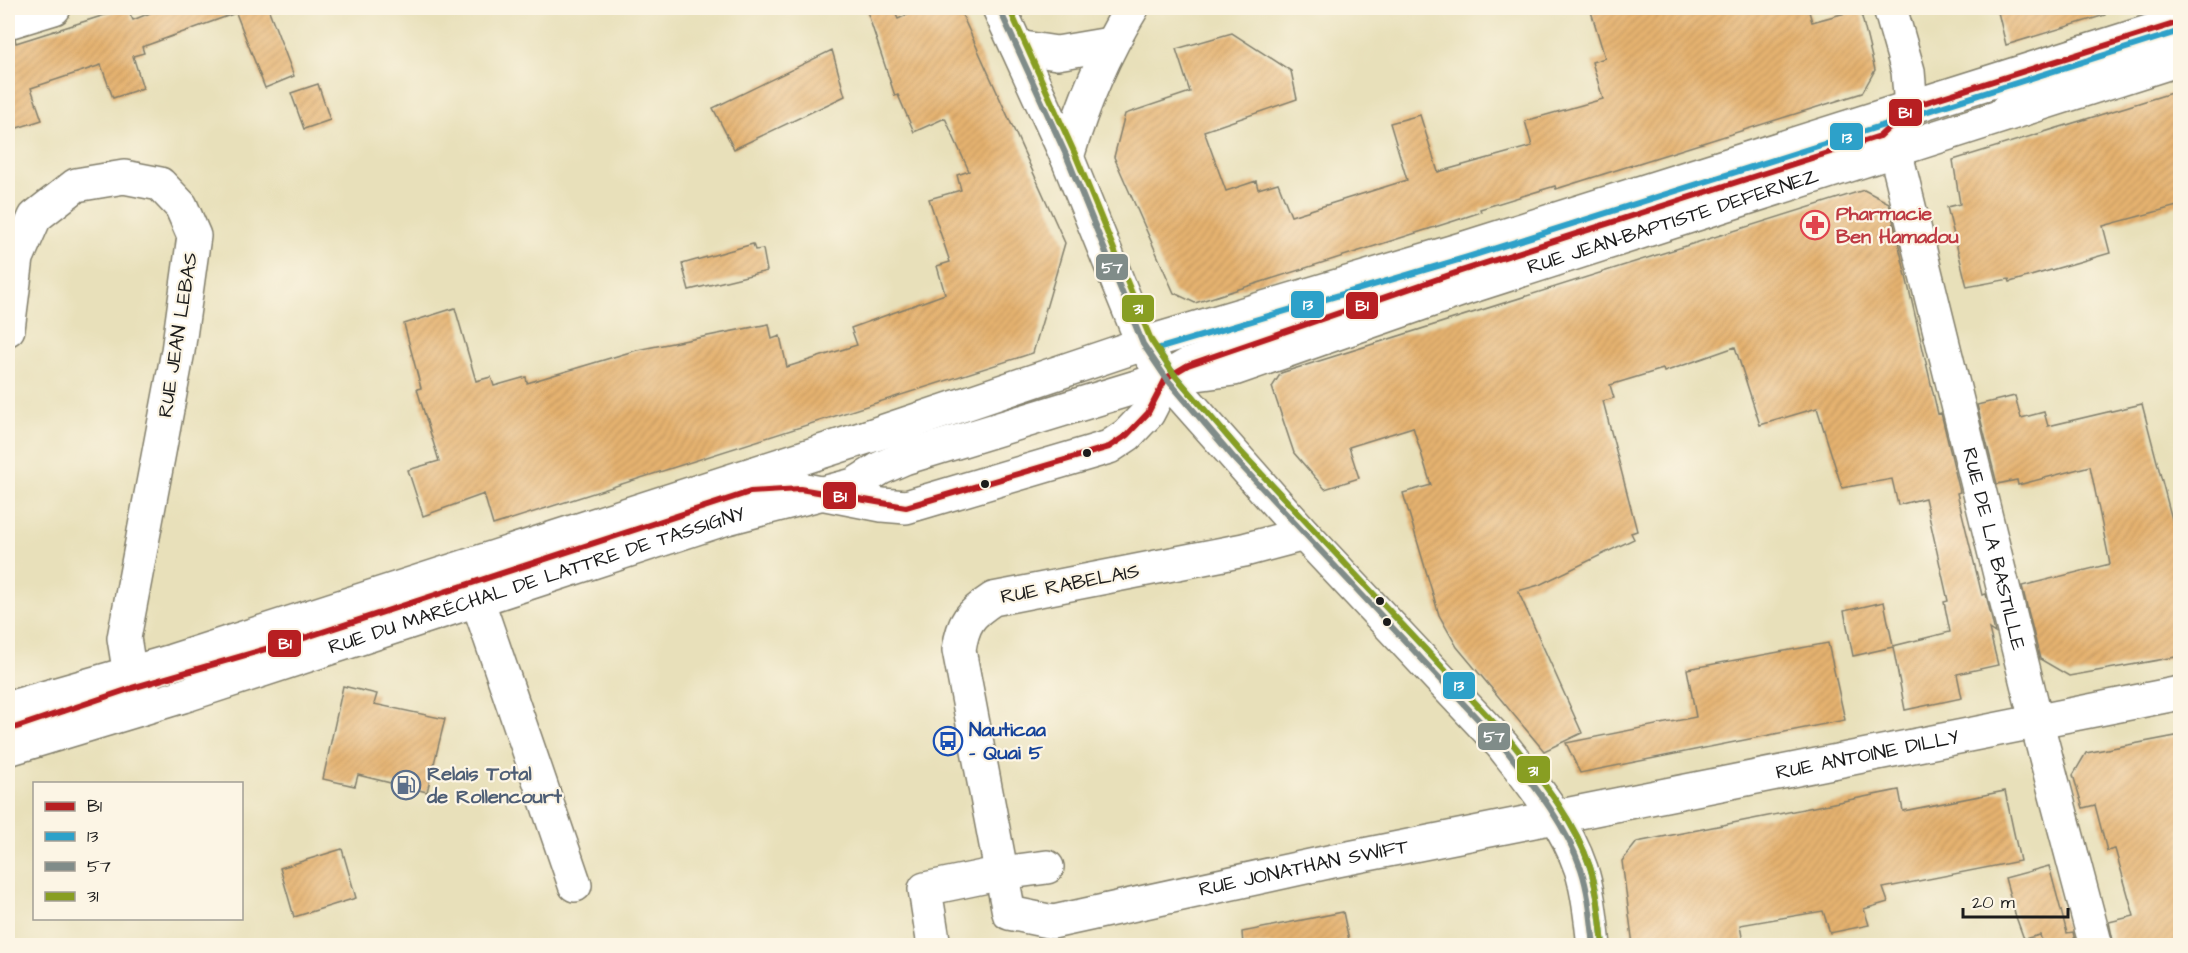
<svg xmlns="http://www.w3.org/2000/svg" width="2188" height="953" viewBox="0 0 2188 953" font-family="'Architects Daughter',sans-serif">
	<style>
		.building { fill: url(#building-hatch) }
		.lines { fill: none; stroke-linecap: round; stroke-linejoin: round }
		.minor-casing { stroke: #827e6b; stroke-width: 36 }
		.major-casing { stroke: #827e6b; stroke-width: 36 }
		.minor { stroke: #fff; stroke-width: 33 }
		.major { stroke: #fff; stroke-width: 33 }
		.bus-1-casing { stroke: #fcf5e5; stroke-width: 10 }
		.bus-2-casing { stroke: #fcf5e5; stroke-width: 10 }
		.bus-3-casing { stroke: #fcf5e5; stroke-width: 10 }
		.bus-4-casing { stroke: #fcf5e5; stroke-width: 10 }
		.bus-1 { stroke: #b71f22; stroke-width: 6 }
		.bus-2 { stroke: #2da1c9; stroke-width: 6 }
		.bus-3 { stroke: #808c89; stroke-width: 6 }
		.bus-4 { stroke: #889e22; stroke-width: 6 }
		.bus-dot { fill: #1c1c1c; stroke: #fcf5e5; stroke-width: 2 }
		.labels { text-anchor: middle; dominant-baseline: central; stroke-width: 4.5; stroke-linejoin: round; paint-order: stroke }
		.health-label { font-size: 20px; font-weight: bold; fill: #be3a42; stroke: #fcf5e5; text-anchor: start }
		.street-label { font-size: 20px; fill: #1c1c1c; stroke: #fcf5e5 }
		.transit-label { font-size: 20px; font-weight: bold; fill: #164399; stroke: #fcf5e5; text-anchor: start }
		.service-label { font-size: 20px; font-weight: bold; fill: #4e5e75; stroke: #fcf5e5; text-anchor: start }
		.line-badge { stroke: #fcf5e5; stroke-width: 2 }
		.badge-label { font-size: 16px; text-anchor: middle; font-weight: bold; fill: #fff }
	</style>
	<defs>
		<pattern id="building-hatch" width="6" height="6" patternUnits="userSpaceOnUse" patternTransform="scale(1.5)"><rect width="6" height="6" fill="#e5b26f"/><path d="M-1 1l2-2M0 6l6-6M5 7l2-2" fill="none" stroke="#c49860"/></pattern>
	</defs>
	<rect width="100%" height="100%" fill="#fcf5e5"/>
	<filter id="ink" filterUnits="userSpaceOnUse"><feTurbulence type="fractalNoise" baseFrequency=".0167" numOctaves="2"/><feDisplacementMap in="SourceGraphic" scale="12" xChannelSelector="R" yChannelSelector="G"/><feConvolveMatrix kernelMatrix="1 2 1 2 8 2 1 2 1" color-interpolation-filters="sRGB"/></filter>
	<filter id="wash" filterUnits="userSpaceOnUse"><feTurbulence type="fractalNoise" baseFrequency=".008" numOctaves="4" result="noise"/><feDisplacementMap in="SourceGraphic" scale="24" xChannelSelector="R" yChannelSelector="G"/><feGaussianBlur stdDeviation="1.35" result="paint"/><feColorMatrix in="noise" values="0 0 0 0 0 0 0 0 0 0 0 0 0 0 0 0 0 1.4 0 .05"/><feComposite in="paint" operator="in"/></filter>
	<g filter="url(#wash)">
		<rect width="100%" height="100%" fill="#e8e0ba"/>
		<g id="blocks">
			<path class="building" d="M127 8 133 20 162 8H268L294 76 265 88 236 13 142 47 144 53 133 56 143 88 113 98 101 65 31 88 42 120 8 131V40L15 39 16 43Z
				M866 8H893L898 19 922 8H959L1065 243 1033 353 493 525 484 494 423 516 408 470 439 461 417 389 421 388 404 324 455 308 476 381 491 377 494 386 526 377 527 383 637 350 769 324 772 339 780 336 787 367 857 345 851 328 945 294 937 266 950 262 929 199 961 190 957 175 969 171 945 118 914 132 898 95 895 96Z
				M1590 8H1808L1812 22 1860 9 1875 70 1862 93 1556 189 1555 186 1480 209 1481 212 1454 221 1195 303 1174 293 1114 157 1125 114 1190 92 1176 49 1232 33 1291 71 1297 99 1204 131 1226 191 1256 181 1258 189 1278 183 1291 216 1407 180 1390 123 1420 115 1438 172 1532 146 1525 121 1603 99 1592 62 1605 58Z
				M1997 8H2104L2105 15 2006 45Z
				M832 50 845 96 734 149 713 108Z
				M318 84 330 120 304 129 291 93Z
				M2181 90V205L2103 226 2110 253 2010 282 2009 279 1967 287 1947 207 1960 204 1953 160Z
				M1864 190 1889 203 1938 414 1941 413 1960 492 1957 493 1982 595 1986 594 1995 633 1989 629 1998 665 1957 674 1962 698 1905 710 1893 647 1853 656 1844 611 1884 602 1893 646 1950 632 1944 602 1948 601 1925 498 1898 505 1892 479 1842 488 1817 408 1760 425 1735 347 1664 372 1663 369 1610 385 1614 398 1603 401 1637 531 1631 533 1634 539 1539 585 1518 591 1582 733 1544 751 1457 647 1439 615 1403 493 1431 485 1413 427 1349 447 1359 478 1325 489 1294 453 1272 387 1281 373Z
				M753 244 755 250 763 249 767 271 689 290 682 264Z
				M2015 396 2021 418 2044 412 2048 426 2142 404 2181 554V656L2069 676 2040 659 2022 586 2110 564 2090 466 2018 485 2017 480 1997 484 1977 405Z
				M1828 643 1845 720 1580 773 1566 743 1696 717 1687 669Z
				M343 686 377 694 374 704 445 719 427 792 358 775 355 786 323 779Z
				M2181 735V945H2114L2109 922 2134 916 2115 849 2107 851 2095 805 2083 808 2073 775 2086 753Z
				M1899 790 1903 811 2005 791 2020 861 1883 888 1888 902 1864 909 1869 925 1830 933 1823 911 1740 925 1743 943 1633 945 1622 861 1637 842Z
				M342 849 356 898 294 917 280 868Z
				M2049 866 2067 933 2073 932 2076 945H2043L2040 935 2024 939 2015 914 2005 878Z
				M1343 912 1350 945H1243L1242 932Z"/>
		</g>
	</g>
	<g filter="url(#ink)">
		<use href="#blocks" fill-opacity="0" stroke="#827e6b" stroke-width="1.5"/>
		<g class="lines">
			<g class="minor-casing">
				<g id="minor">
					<path d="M8 22 54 8"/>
					<path d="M1017 47 1057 53 1110 44"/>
					<path d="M2001 116 2026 90 2180 41"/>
					<path id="s1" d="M1895 150 2036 720 2096 946"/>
					<path d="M1067 157C1083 103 1103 55 1132 8"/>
					<path d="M8 329 17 258 35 217 76 185 124 177 160 184 181 206 194 236 178 351 124 638 130 675"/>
					<path d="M1166 378 1304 534 1502 745C1532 783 1565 822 1581 869 1589 893 1591 921 1594 946"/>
					<path id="s2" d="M1304 534 1244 550 993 599C970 614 963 622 959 650L1009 913 1053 922 1333 861 2180 693"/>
					<path d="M477 599 575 885"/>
					<path d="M202 668 307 637 750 492 800 489 882 505 906 507 1109 447 1127 435 1148 413 1166 378 1188 365 1461 271 1880 136 1911 107 1908 71 1890 8"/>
					<path d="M8 730 143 685"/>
					<path d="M934 946 925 889 1002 873 1047 867"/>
				</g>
			</g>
			<g class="major-casing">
				<g id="major">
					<path d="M999 8 1067 157 1143 344 1155 362"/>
					<path d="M8 708 172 661 867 437 1143 344 1465 248 2180 22"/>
					<path id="s3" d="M8 749 183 696 727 518 854 485 881 468 904 458 1166 378 1234 369 1469 287 2180 59"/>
				</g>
			</g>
			<use href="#minor" class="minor"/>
			<use href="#major" class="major"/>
			<g class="bus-1-casing">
				<path id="bus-1" d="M8 730 132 688 307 637 750 492 800 489 906 507 1109 447 1127 435 1148 413 1166 378 1188 365 1461 271 1880 136 1911 107 2180 22"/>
			</g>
			<g class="bus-2-casing">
				<path id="bus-2" d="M1603 945C1600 919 1598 892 1590 867 1574 819 1540 778 1509 739L1241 452 1173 373 1157 349 1468 257 2180 31"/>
			</g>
			<g class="bus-3-casing">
				<path id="bus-3" d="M999 8 1067 157 1143 344 1166 378 1234 458 1502 745C1532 783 1565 822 1581 869 1589 893 1591 920 1594 946"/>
			</g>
			<g class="bus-4-casing">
				<path id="bus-4" d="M1009 8 1075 154 1151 340 1173 373 1241 452 1509 739C1540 778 1574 819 1590 867 1598 892 1600 919 1603 945"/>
			</g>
			<use href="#bus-1" class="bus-1"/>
			<use href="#bus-2" class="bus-2"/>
			<use href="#bus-3" class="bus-3"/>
			<use href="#bus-4" class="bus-4"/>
		</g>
	</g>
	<defs>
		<g id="pharmacy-ring" transform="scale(1.5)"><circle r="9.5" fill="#fcf5e5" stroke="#e0444e" stroke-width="1.5"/><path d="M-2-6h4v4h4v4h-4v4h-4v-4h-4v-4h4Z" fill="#e0444e"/></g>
		<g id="bus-ring" transform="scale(1.5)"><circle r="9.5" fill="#fcf5e5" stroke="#1a4fb4" stroke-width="1.5"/><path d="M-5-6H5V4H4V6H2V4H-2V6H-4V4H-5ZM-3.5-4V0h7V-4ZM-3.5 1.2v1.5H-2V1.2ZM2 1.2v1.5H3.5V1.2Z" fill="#1a4fb4"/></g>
		<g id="fuel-ring" transform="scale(1.5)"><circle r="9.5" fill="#fcf5e5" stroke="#5c6f8a" stroke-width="1.5"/><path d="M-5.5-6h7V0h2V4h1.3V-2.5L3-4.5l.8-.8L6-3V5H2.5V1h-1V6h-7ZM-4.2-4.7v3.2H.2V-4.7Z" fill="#5c6f8a"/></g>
	</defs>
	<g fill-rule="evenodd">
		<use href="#pharmacy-ring" x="1815" y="225"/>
		<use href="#bus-ring" x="948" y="741"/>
		<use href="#fuel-ring" x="406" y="785"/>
	</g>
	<g class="bus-dot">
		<circle cx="1087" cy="453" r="5"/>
		<circle cx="985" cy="484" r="5"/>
		<circle cx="1380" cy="601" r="5"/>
		<circle cx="1387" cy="622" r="5"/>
	</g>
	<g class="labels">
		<g class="health-label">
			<text x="1836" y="214">Pharmacie<tspan x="1836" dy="23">Ben Hamadou</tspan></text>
		</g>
		<g class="street-label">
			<text stroke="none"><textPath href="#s3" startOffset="1749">RUE JEAN-BAPTISTE DEFERNEZ</textPath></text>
			<text transform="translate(178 335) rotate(-81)">RUE JEAN LEBAS</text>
			<text stroke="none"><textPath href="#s1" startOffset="411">RUE DE LA BASTILLE</textPath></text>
			<text stroke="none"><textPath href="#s3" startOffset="555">RUE DU MARÉCHAL DE LATTRE DE TASSIGNY</textPath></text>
			<text transform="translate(1070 584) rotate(-11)">RUE RABELAIS</text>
			<text stroke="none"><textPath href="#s2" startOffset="1526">RUE ANTOINE DILLY</textPath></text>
			<text stroke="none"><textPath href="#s2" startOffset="951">RUE JONATHAN SWIFT</textPath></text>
		</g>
		<g class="transit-label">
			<text x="969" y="730">Nauticaa<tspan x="969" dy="23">- Quai 5</tspan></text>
		</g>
		<g class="service-label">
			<text x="427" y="774">Relais Total<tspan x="427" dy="23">de Rollencourt</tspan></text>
		</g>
	</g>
	<g class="line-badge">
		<rect x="1888" y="98" width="35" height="29" rx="6" fill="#b71f22"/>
		<rect x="1829" y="122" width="35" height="29" rx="6" fill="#2da1c9"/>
		<rect x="1095" y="253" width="34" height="28" rx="6" fill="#808c89"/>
		<rect x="1290" y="290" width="35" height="29" rx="6" fill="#2da1c9"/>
		<rect x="1345" y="291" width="34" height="29" rx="6" fill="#b71f22"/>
		<rect x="1121" y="294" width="34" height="29" rx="6" fill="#889e22"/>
		<rect x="822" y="481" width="35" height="29" rx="6" fill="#b71f22"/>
		<rect x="267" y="629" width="35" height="29" rx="6" fill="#b71f22"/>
		<rect x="1442" y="671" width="34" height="29" rx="6" fill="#2da1c9"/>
		<rect x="1477" y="722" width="34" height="29" rx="6" fill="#808c89"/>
		<rect x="1516" y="755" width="35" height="29" rx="6" fill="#889e22"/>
	</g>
	<g class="badge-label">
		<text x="1905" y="118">B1</text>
		<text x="1847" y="143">13</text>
		<text x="1112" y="273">57</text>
		<text x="1308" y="310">13</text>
		<text x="1362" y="311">B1</text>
		<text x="1138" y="314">31</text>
		<text x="840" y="502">B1</text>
		<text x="285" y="649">B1</text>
		<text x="1459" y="691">13</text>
		<text x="1494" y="742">57</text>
		<text x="1533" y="776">31</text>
	</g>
	<rect width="2188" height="953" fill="none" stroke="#fcf5e5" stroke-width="30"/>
	<rect x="33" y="782" width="210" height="138" fill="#fcf5e5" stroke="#a29e95" stroke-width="1.5"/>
	<rect x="45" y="802" width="30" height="9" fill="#b71f22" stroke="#a29e95" stroke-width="1.5"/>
	<text x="87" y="812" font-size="18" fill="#1c1c1c">B1</text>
	<rect x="45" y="832" width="30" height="9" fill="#2da1c9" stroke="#a29e95" stroke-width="1.5"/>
	<text x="87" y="842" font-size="18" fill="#1c1c1c">13</text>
	<rect x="45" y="862" width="30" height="9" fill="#808c89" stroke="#a29e95" stroke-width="1.5"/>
	<text x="87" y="872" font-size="18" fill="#1c1c1c">57</text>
	<rect x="45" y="892" width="30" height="9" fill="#889e22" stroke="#a29e95" stroke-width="1.5"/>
	<text x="87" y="902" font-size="18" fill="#1c1c1c">31</text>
	<path d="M1963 908v9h105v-9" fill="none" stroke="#1c1c1c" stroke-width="3"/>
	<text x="1972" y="908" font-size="18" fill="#1c1c1c" stroke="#fcf5e5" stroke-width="4.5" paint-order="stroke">20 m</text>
</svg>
